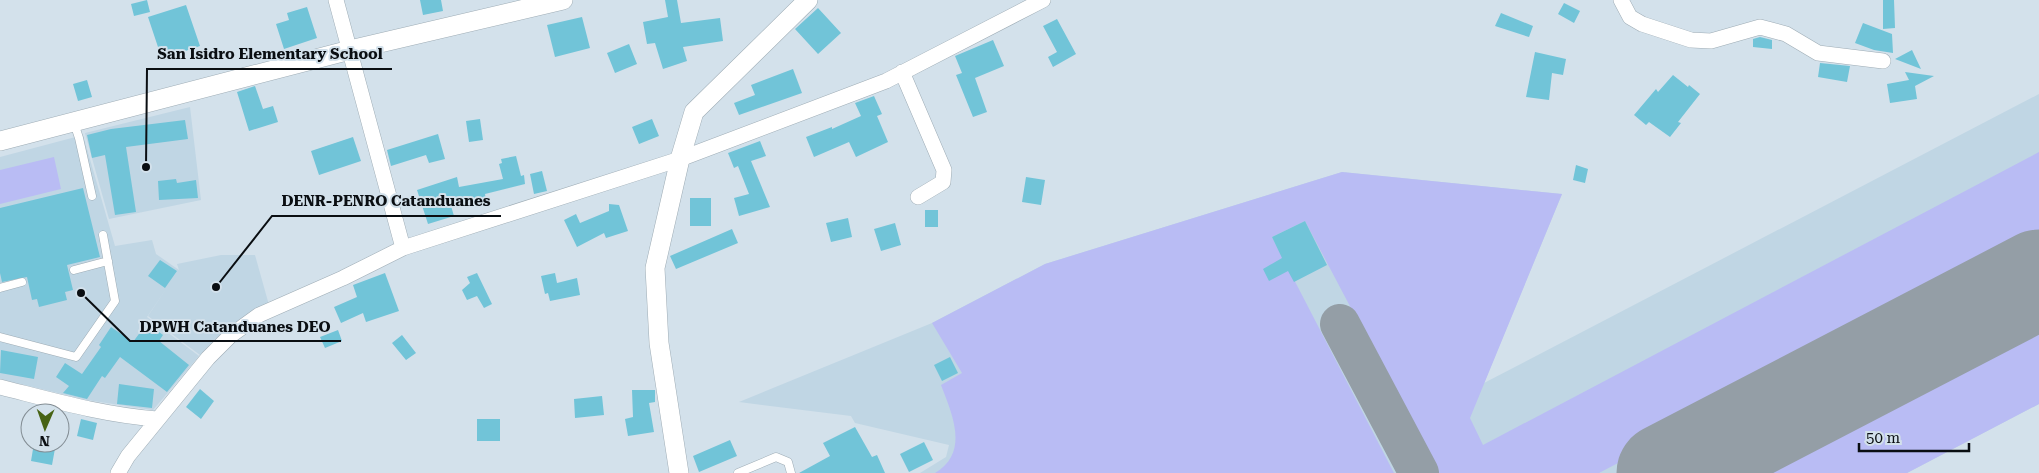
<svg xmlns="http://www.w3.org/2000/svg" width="2039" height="473" viewBox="0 0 2039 473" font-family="'Roboto Serif',serif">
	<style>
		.built { fill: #c0d6e4 }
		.green { fill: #b9bcf4 }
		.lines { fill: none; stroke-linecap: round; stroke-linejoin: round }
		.taxiway { stroke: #949ea6; stroke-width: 40 }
		.runway { stroke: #949ea6; stroke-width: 99 }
		.building { fill: #71c4d8 }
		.service-casing { stroke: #9eacb5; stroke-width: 9 }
		.minor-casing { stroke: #9eacb5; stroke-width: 16 }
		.tertiary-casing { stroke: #9eacb5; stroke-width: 20 }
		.service { stroke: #fff; stroke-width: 8 }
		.minor { stroke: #fff; stroke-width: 15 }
		.tertiary { stroke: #fff; stroke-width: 19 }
		.leader { fill: none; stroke: #0a0e12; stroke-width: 2 }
		.callout-dot { fill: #0a0e12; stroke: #d3e1eb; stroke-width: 2 }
		.callout-label { font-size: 15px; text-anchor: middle; font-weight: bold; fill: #0a0e12; stroke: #d3e1eb; stroke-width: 4; stroke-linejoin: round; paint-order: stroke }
	</style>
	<rect width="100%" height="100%" fill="#d3e1eb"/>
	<path class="built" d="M2039 94V404L1907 473H920L946 457 949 445 855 423 851 416 739 402 932 323 1045 264 1342 172 1562 194 1484 383Z
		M190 107 201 200 109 219 85 133Z
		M83 135 115 246 152 240 156 254 179 270 177 264 221 255H255L269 305 243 319 214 340 200 355 148 316 166 289 147 317 199 356 153 410 87 400 0 379V157Z"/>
	<path class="green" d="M2039 152V242L1599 473H1438L1305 221 1272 237 1394 473H935C970 452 952 414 941 385L962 373 932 323 1045 264 1342 172 1562 194 1470 418 1483 445Z
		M54 157 61 189 0 204V170Z
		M2039 319V404L1907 473H1740Z"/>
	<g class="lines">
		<path class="taxiway" d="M1340 324 1419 473"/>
		<path class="runway" d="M1666 473 2039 279"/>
	</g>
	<path class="building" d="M147 0 150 12 134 16 131 4Z
		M420 0H441L443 11 423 15Z
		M665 0H677L681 23 720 18 723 41 683 47 687 61 663 69 655 43 647 44 643 22 668 17Z
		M1883 0H1894L1895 28 1883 29Z
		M1564 3 1580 11 1574 23 1558 14Z
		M186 5 200 46 162 59 148 17Z
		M307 7 317 38 284 49 276 24 289 20 287 13Z
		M818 8 841 33 818 54 795 29Z
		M1501 13 1533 26 1529 37 1495 26Z
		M582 17 590 48 555 57 547 25Z
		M1057 19 1076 54 1053 67 1048 57 1057 52 1043 26Z
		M1863 23 1892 34 1893 53 1874 50 1855 43Z
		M1760 37 1772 40V49L1753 47V39Z
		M993 40 1004 66 975 78 987 112 973 117 956 75 962 73 955 56Z
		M629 44 637 64 615 73 607 53Z
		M1912 50 1921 69 1895 59Z
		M1535 52 1566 59 1563 75 1552 73 1549 100 1526 97Z
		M1820 63 1850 66 1847 82 1818 77Z
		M793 69 802 93 739 115 734 103 755 95 751 85Z
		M1905 72 1934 76 1915 86 1917 99 1890 103 1887 84 1909 80Z
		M1673 75 1688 87 1689 85 1700 94 1678 122 1681 123 1670 137 1649 122 1646 125 1634 115 1656 89 1658 92Z
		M87 80 92 97 78 101 73 84Z
		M255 86 263 109 273 106 278 122 249 131 237 92Z
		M874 96 882 114 877 116 888 142 856 157 849 142 814 157 806 137 832 127V129L861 116 855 103Z
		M480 119 483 140 469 142 466 121Z
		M652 119 659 136 639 144 632 127Z
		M185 120 188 139 126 147 136 212 115 215 105 155 92 158 87 135 111 129Z
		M438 134 445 159 429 163 426 155 391 166 387 150Z
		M353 137 361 161 319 175 311 151Z
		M760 141 766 156 751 161 770 207 739 216 734 198 749 194 738 166 734 168 728 153Z
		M516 156 521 176 524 175 525 184 485 194 486 200 451 206 454 216 428 224 417 190 457 177 459 187 503 179 499 164 502 163 501 159Z
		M1576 165 1588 169 1585 183 1573 180Z
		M542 171 547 191 534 194 530 174Z
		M1026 177 1045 180 1041 205 1022 202Z
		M176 179 177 183 196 180 198 198 159 200 158 181Z
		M83 188 100 257 67 265 73 290 65 292 67 300 39 307 37 299 32 300 27 277 2 282 0 273V208Z
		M690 198H711V226H690Z
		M609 204 619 205 628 231 606 238 604 233 577 247 564 220 576 214 580 223 609 211Z
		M925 210H938V227H925Z
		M848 218 852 237 831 242 826 223Z
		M1305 221 1327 265 1294 282 1288 271 1269 281 1263 269 1282 258 1272 237Z
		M895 223 901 245 881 251 874 229Z
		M732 229 738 243 676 269 670 256Z
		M160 260 177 271 165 288 148 276Z
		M385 273 399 311 366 322 363 313 341 323 334 307 357 297 353 285Z
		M477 273 492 304 484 308 477 296 467 300 462 290 470 283 467 277Z
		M555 273 557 283 577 278 580 295 550 301 548 293 545 294 541 276Z
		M147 323 163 335 159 341 189 365 167 392 120 357 105 378 102 376 87 399 63 393 69 386 56 377 65 363 82 374 101 347 99 345 111 327 133 342Z
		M338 330 342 341 325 348 320 337Z
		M402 335 416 353 406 360 392 343Z
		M1 350 38 357 34 379 0 373Z
		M950 357 958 373 942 381 934 365Z
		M119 384 154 389 152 408 117 404Z
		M200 389 214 401 201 419 186 407Z
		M632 390H655V402L649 403 654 432 628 436 625 419 633 417Z
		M602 396 604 415 575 418 574 399Z
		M81 419 97 423 93 440 77 436Z
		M477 419H500V441H477Z
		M855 427 872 457 877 455 885 473H799L830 456 823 443Z
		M730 440 737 456 699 472 693 456Z
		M924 442 933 460 909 472 900 454Z
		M34 443H56L52 465 31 461Z"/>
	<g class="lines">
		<g class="service-casing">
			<path id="service" d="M74 123 79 138 92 196
				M74 270 108 261
				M0 288 22 282
				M0 337 76 357 115 301 103 235
				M738 473 776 457 788 462 791 473"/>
		</g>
		<g class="minor-casing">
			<path id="minor" d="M336 0 403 248
				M1621 0 1630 17 1642 24 1691 40 1711 41 1760 27 1786 34 1818 53 1883 61
				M902 72 944 170 943 182 918 197
				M0 387C52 400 103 415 157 419
				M118 473 128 456 208 358 230 336 259 315 343 278 403 248 680 159 886 81 1043 0"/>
		</g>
		<g class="tertiary-casing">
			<path id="tertiary" d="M0 141 350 50 563 0
				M679 473 659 343 655 268 680 159 694 112 808 0"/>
		</g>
		<use href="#service" class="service"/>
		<use href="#minor" class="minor"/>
		<use href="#tertiary" class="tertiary"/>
	</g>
	<path class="leader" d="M146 167L147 69H392M216 287L272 216H501M81 293L130 341H341"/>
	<g class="callout-dot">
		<circle cx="146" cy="167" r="5"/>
		<circle cx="216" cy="287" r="5"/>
		<circle cx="81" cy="293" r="5"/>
	</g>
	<g class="callout-label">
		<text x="270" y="59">San Isidro Elementary School</text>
		<text x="386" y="206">DENR-PENRO Catanduanes</text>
		<text x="235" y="332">DPWH Catanduanes DEO</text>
	</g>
	<g transform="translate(45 428) rotate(182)"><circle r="24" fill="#d3e1eb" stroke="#838d94"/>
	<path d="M0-4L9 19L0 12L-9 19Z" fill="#476314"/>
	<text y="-8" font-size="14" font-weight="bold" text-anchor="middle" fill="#0a0e12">N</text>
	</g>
	<path d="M1859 443v8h110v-8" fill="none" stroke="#0a0e12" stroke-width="2.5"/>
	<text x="1866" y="443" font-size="15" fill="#0a0e12" stroke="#d3e1eb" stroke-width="4" paint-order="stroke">50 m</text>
</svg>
